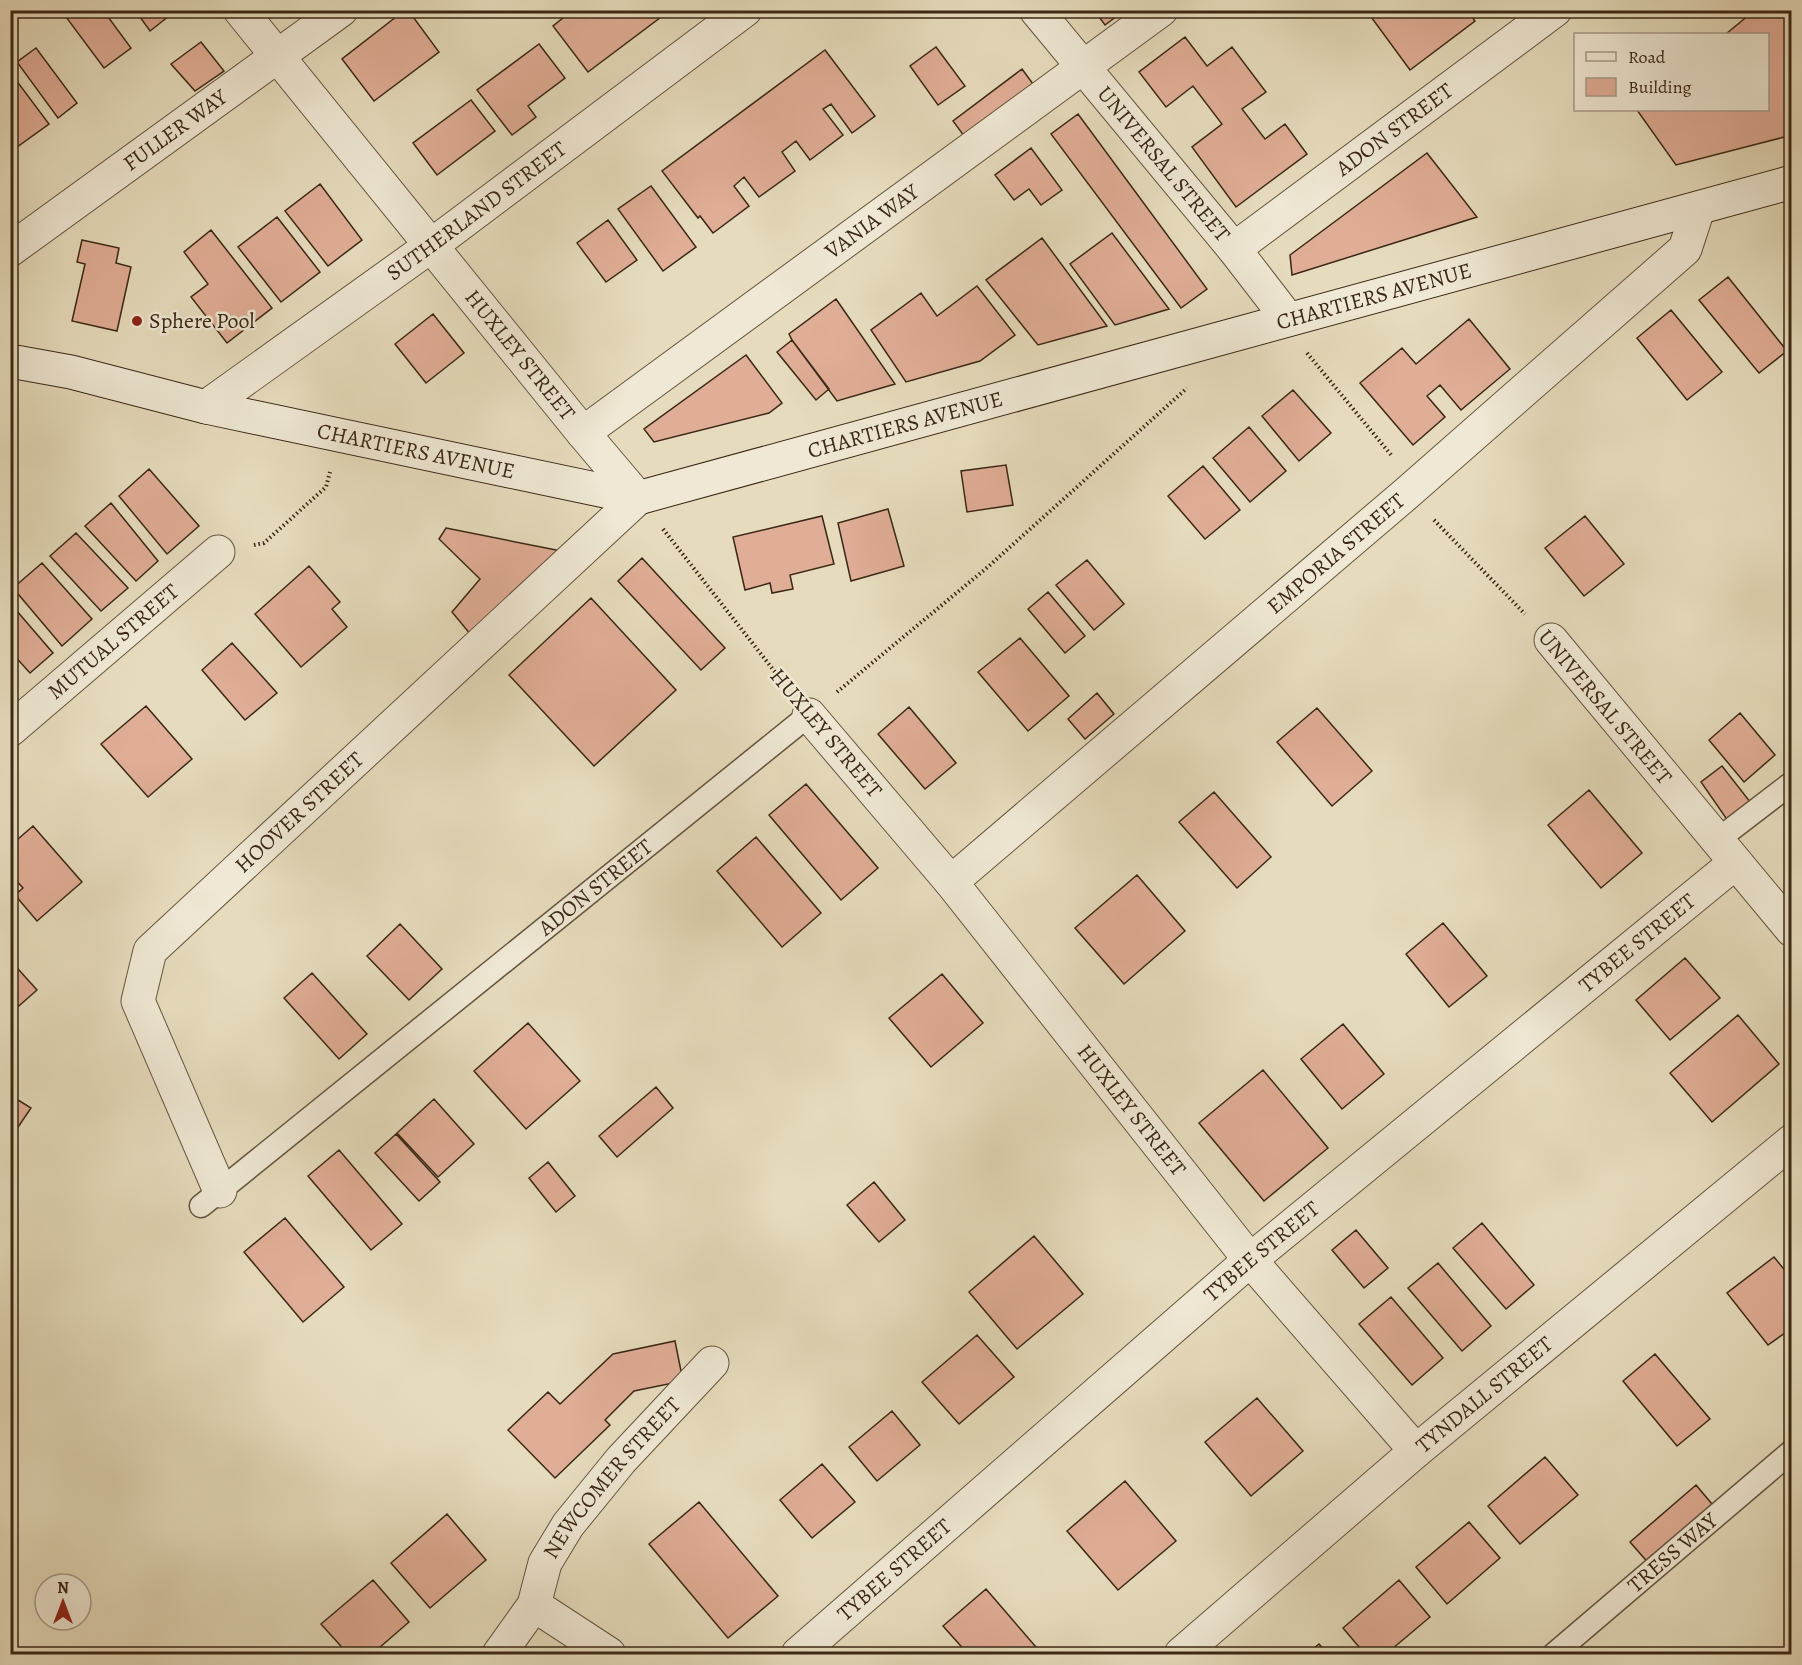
<svg xmlns="http://www.w3.org/2000/svg" width="1802" height="1665" viewBox="0 0 1802 1665" font-family="Alegreya,serif">
	<style>
		.building { fill: #e0ad96; stroke: #3a2815; stroke-width: 1.5 }
		.lines { fill: none; stroke-linecap: round; stroke-linejoin: round }
		.lane-casing { stroke: #65553f; stroke-width: 25 }
		.street-casing { stroke: #65553f; stroke-width: 35 }
		.secondary-casing { stroke: #3a2815; stroke-width: 35 }
		.path { stroke: #3a2815; stroke-width: 4; stroke-dasharray: 1.5 3; stroke-linecap: butt }
		.lane { stroke: #efe8d4; stroke-width: 22 }
		.street { stroke: #efe8d4; stroke-width: 33 }
		.secondary { stroke: #efe8d4; stroke-width: 33 }
		.poi-dot { fill: #8f2418; stroke: #efe8d4; stroke-width: 2 }
		.labels { text-anchor: middle; dominant-baseline: central; stroke-width: 5; stroke-linejoin: round; paint-order: stroke }
		.street-label { font-size: 22px; fill: #3a2815; stroke: #efe8d4 }
		.poi-label { font-size: 22px; fill: #3a2815; stroke: #efe8d4; text-anchor: start }
	</style>
	<rect width="100%" height="100%" fill="#e6dcbd"/>
	<filter id="stains"><feTurbulence type="fractalNoise" baseFrequency=".00333" numOctaves="4"/><feColorMatrix values="0 0 0 0 .2 0 0 0 0 .09 0 0 0 0 .02 0 0 0 .5 -.17"/></filter>
	<radialGradient id="worn" r=".72"><stop offset=".6" stop-color="#630" stop-opacity="0"/><stop offset="1" stop-color="#630" stop-opacity=".3"/></radialGradient>
	<path class="building" d="M75 10H103L131 48 104 68 66 17Z
		M135 10H173L174 12 150 31Z
		M405 10H408L439 52 374 101 342 59Z
		M573 10H656L661 17 588 72 553 26Z
		M1094 10H1125L1105 25Z
		M1366 10H1467L1475 21 1410 70Z
		M1755 10 1792 11V135L1676 165 1637 110H1768V34H1726Z
		M1185 37 1207 66 1232 47 1266 92 1242 109 1265 139 1285 124 1307 154 1236 207 1192 147 1222 124 1193 86 1166 107 1139 72Z
		M201 42 224 71 195 91 171 64Z
		M539 44 565 78 528 106 536 117 512 135 477 90Z
		M936 47 965 86 938 105 910 66Z
		M36 48 77 103 58 118 17 62Z
		M825 50 875 116 852 133 831 104 823 109 843 135 810 160 796 141 782 152 795 171 759 197 744 177 734 186 749 206 713 233 700 216 698 218 662 171Z
		M1022 69 1036 88 967 140 953 121Z
		M10 72 49 124 10 152Z
		M471 100 495 131 437 175 413 143Z
		M1078 114 1207 289 1181 308 1051 134Z
		M1031 148 1062 190 1041 205 1029 189 1014 200 995 175Z
		M1427 153 1477 217 1292 275 1290 255Z
		M320 184 362 240 328 266 285 211Z
		M651 186 696 247 663 271 618 209Z
		M277 217 320 272 281 302 238 247Z
		M608 220 637 260 606 282 577 243Z
		M211 230 272 308 227 343 191 297 208 284 184 252Z
		M1112 233 1169 309 1115 325 1070 264Z
		M1042 238 1107 326 1038 345 986 280Z
		M82 240 119 248 116 263 131 267 117 331 72 321 85 264 77 262Z
		M1728 277 1787 351 1759 373 1699 300Z
		M977 286 1015 335 980 361 906 382 871 330 921 293 937 316Z
		M836 299 895 384 837 401 792 340 789 334Z
		M1671 310 1722 372 1687 400 1637 338Z
		M433 314 464 353 426 383 395 344Z
		M1469 319 1510 369 1461 410 1440 385 1427 396 1445 417 1413 445 1360 383 1402 348 1416 364Z
		M792 340 829 389 816 400 777 352Z
		M746 355 782 403 769 413 654 442 644 429Z
		M1293 390 1331 433 1299 461 1262 416Z
		M1249 427 1286 471 1250 502 1213 458Z
		M1006 465 1013 505 967 512 961 471Z
		M1203 466 1240 510 1205 539 1168 496Z
		M149 469 199 526 167 554 119 496Z
		M111 503 158 561 136 581 85 526Z
		M888 509 904 566 851 581 838 523Z
		M822 516 834 564 790 575 793 589 772 593 770 583 745 590 733 537Z
		M1585 516 1624 564 1584 596 1545 548Z
		M446 528 566 552 471 635 452 612 480 579 439 539Z
		M76 533 128 588 101 611 50 556Z
		M642 558 725 648 701 670 618 581Z
		M1087 560 1124 604 1094 630 1056 585Z
		M42 563 92 619 62 646 13 588Z
		M309 566 340 602 332 609 347 627 301 667 255 614Z
		M1048 592 1085 636 1065 653 1028 609Z
		M591 598 676 690 594 766 509 675Z
		M10 603 53 653 30 673 10 651Z
		M1020 638 1069 696 1028 731 978 672Z
		M232 643 277 693 245 720 202 670Z
		M1097 693 1114 714 1085 739 1068 719Z
		M146 706 192 759 148 797 101 744Z
		M909 707 956 763 925 789 878 734Z
		M1317 708 1372 771 1332 806 1277 742Z
		M1740 713 1775 755 1744 782 1709 740Z
		M1722 766 1751 803 1728 821 1701 782Z
		M806 784 878 868 841 900 769 815Z
		M1589 790 1642 853 1601 888 1548 825Z
		M1214 792 1271 857 1237 888 1179 822Z
		M33 826 82 882 37 921 15 895 23 888 10 874V846Z
		M756 837 821 913 782 947 717 871Z
		M1137 875 1185 931 1124 984 1075 928Z
		M1443 923 1487 976 1449 1007 1406 954Z
		M400 924 442 969 409 1000 367 956Z
		M1685 958 1720 998 1670 1040 1636 1000Z
		M10 960 37 990 12 1012 10 1010Z
		M312 973 367 1034 339 1059 284 998Z
		M942 974 983 1023 931 1067 889 1018Z
		M1738 1015 1779 1064 1712 1122 1670 1073Z
		M528 1023 580 1081 526 1129 474 1071Z
		M1343 1024 1384 1074 1342 1109 1301 1059Z
		M1263 1070 1328 1148 1264 1201 1199 1123Z
		M656 1087 673 1108 617 1157 599 1136Z
		M10 1095 31 1108 10 1139Z
		M434 1099 474 1144 438 1177 397 1133Z
		M396 1134 440 1182 419 1201 375 1153Z
		M339 1150 402 1224 371 1250 308 1176Z
		M548 1162 575 1196 556 1212 529 1178Z
		M874 1182 905 1220 879 1242 847 1205Z
		M285 1218 344 1287 303 1322 244 1252Z
		M1482 1223 1534 1285 1506 1309 1453 1248Z
		M1356 1230 1388 1268 1364 1288 1332 1250Z
		M1034 1236 1083 1294 1017 1349 969 1292Z
		M1774 1257 1792 1279V1328L1768 1345 1727 1293Z
		M1438 1263 1491 1326 1462 1351 1408 1288Z
		M1391 1297 1443 1358 1412 1385 1359 1324Z
		M977 1335 1014 1377 959 1424 922 1382Z
		M675 1341 683 1381 634 1391 605 1420 610 1425 555 1478 508 1430 548 1392 560 1404 613 1354Z
		M1655 1354 1710 1419 1677 1446 1623 1381Z
		M1257 1398 1303 1451 1251 1496 1205 1442Z
		M892 1411 920 1445 877 1481 849 1447Z
		M1545 1457 1578 1495 1520 1544 1488 1506Z
		M822 1464 855 1502 812 1538 780 1500Z
		M1125 1481 1176 1541 1118 1590 1067 1531Z
		M1696 1485 1717 1510 1651 1566 1630 1542Z
		M699 1502 778 1596 728 1638 649 1544Z
		M447 1514 486 1560 430 1608 391 1563Z
		M1469 1522 1500 1558 1447 1604 1416 1567Z
		M373 1580 409 1622 372 1654H348L321 1624Z
		M1399 1580 1430 1617 1386 1654H1365L1343 1628Z
		M986 1589 1042 1654H968L943 1626Z
		M1319 1644 1328 1654H1307Z"/>
	<g class="lines">
		<g class="lane-casing">
			<g id="lane">
				<path d="M1716 841 1789 785"/>
				<path id="s1" d="M201 1206 809 715"/>
				<path id="s2" d="M1554 1654 1792 1451"/>
			</g>
		</g>
		<g class="street-casing">
			<g id="street">
				<path id="s3" d="M1036 10 1234 249 1288 319"/>
				<path id="s4" d="M1234 249 1555 10"/>
				<path id="s5" d="M10 250 341 10"/>
				<path id="s6" d="M206 407 432 245 745 10"/>
				<path id="s7" d="M583 433 1161 10"/>
				<path d="M1551 640 1792 930"/>
				<path id="s8" d="M809 715 951 882 1250 1260 1416 1451"/>
				<path id="s9" d="M10 730 218 552"/>
				<path id="s10" d="M951 882 1407 493 1685 249 1698 209"/>
				<path id="s11" d="M220 1191 138 1001 150 951 638 498 583 433 240 10"/>
				<path d="M534 1605 609 1654"/>
				<path id="s12" d="M499 1654 534 1605 545 1563 568 1525 621 1460 712 1363"/>
				<path id="s13" d="M798 1654 1250 1260 1735 863"/>
				<path id="s14" d="M1181 1654 1416 1451 1792 1141"/>
			</g>
		</g>
		<g class="secondary-casing">
			<g id="secondary">
				<path id="s15" d="M10 361 71 372 206 407 638 498 1792 182"/>
			</g>
		</g>
		<path class="path" d="M1307 353 1392 456
			M1434 520 1525 614
			M663 529 786 686
			M254 545 264 543 326 487 330 472
			M837 692 989 566 1187 388"/>
		<use href="#lane" class="lane"/>
		<use href="#street" class="street"/>
		<use href="#secondary" class="secondary"/>
	</g>
	<circle class="poi-dot" cx="137" cy="321" r="6"/>
	<g class="labels">
		<g class="street-label">
			<text stroke="none"><textPath href="#s5" startOffset="204">FULLER WAY</textPath></text>
			<text stroke="none"><textPath href="#s4" startOffset="200">ADON STREET</textPath></text>
			<text stroke="none"><textPath href="#s3" startOffset="200">UNIVERSAL STREET</textPath></text>
			<text stroke="none"><textPath href="#s6" startOffset="334">SUTHERLAND STREET</textPath></text>
			<text stroke="none"><textPath href="#s7" startOffset="358">VANIA WAY</textPath></text>
			<text stroke="none"><textPath href="#s15" startOffset="1406">CHARTIERS AVENUE</textPath></text>
			<text transform="translate(520 355) rotate(51)">HUXLEY STREET</text>
			<text stroke="none"><textPath href="#s15" startOffset="920">CHARTIERS AVENUE</textPath></text>
			<text stroke="none"><textPath href="#s15" startOffset="416">CHARTIERS AVENUE</textPath></text>
			<text stroke="none"><textPath href="#s10" startOffset="506">EMPORIA STREET</textPath></text>
			<text stroke="none"><textPath href="#s9" startOffset="136">MUTUAL STREET</textPath></text>
			<text transform="translate(1605 707) rotate(50)">UNIVERSAL STREET</text>
			<text transform="translate(826 733) rotate(50)">HUXLEY STREET</text>
			<text stroke="none"><textPath href="#s11" startOffset="462">HOOVER STREET</textPath></text>
			<text stroke="none"><textPath href="#s1" startOffset="507">ADON STREET</textPath></text>
			<text stroke="none"><textPath href="#s13" startOffset="1100">TYBEE STREET</textPath></text>
			<text stroke="none"><textPath href="#s8" startOffset="510">HUXLEY STREET</textPath></text>
			<text stroke="none"><textPath href="#s13" startOffset="614">TYBEE STREET</textPath></text>
			<text stroke="none"><textPath href="#s14" startOffset="399">TYNDALL STREET</textPath></text>
			<text stroke="none"><textPath href="#s12" startOffset="212">NEWCOMER STREET</textPath></text>
			<text stroke="none"><textPath href="#s2" startOffset="156">TRESS WAY</textPath></text>
			<text stroke="none"><textPath href="#s13" startOffset="128">TYBEE STREET</textPath></text>
		</g>
		<g class="poi-label">
			<text x="149" y="321">Sphere Pool</text>
		</g>
	</g>
	<rect width="1802" height="1665" fill="none" stroke="#e6dcbd" stroke-width="36"/>
	<rect x="12" y="12" width="1778" height="1641" fill="none" stroke="#3a2815" stroke-width="3"/>
	<rect x="18" y="18" width="1766" height="1629" fill="none" stroke="#3a2815" stroke-width="1.5"/>
	<rect x="1574" y="33" width="195" height="78" fill="#efe8d4" stroke="#a79b88" stroke-width="1.5"/>
	<rect x="1586" y="52" width="30" height="9" fill="#efe8d4" stroke="#a79b88" stroke-width="1.5"/>
	<text x="1628" y="63" font-size="18" fill="#3a2815">Road</text>
	<rect x="1586" y="78" width="30" height="18" fill="#e0ad96" stroke="#a79b88" stroke-width="1.5"/>
	<text x="1628" y="93" font-size="18" fill="#3a2815">Building</text>
	<g transform="translate(63 1602)"><circle r="28" fill="#efe8d4" stroke="#a79b88" stroke-width="1.5"/>
	<path d="M0-4.5L10 22L0 15L-10 22Z" fill="#8f2418"/>
	<text y="-9" font-size="16" font-weight="bold" text-anchor="middle" fill="#3a2815">N</text>
	</g>
	<rect width="100%" height="100%" filter="url(#stains)"/>
	<rect width="100%" height="100%" fill="url(#worn)"/>
</svg>
